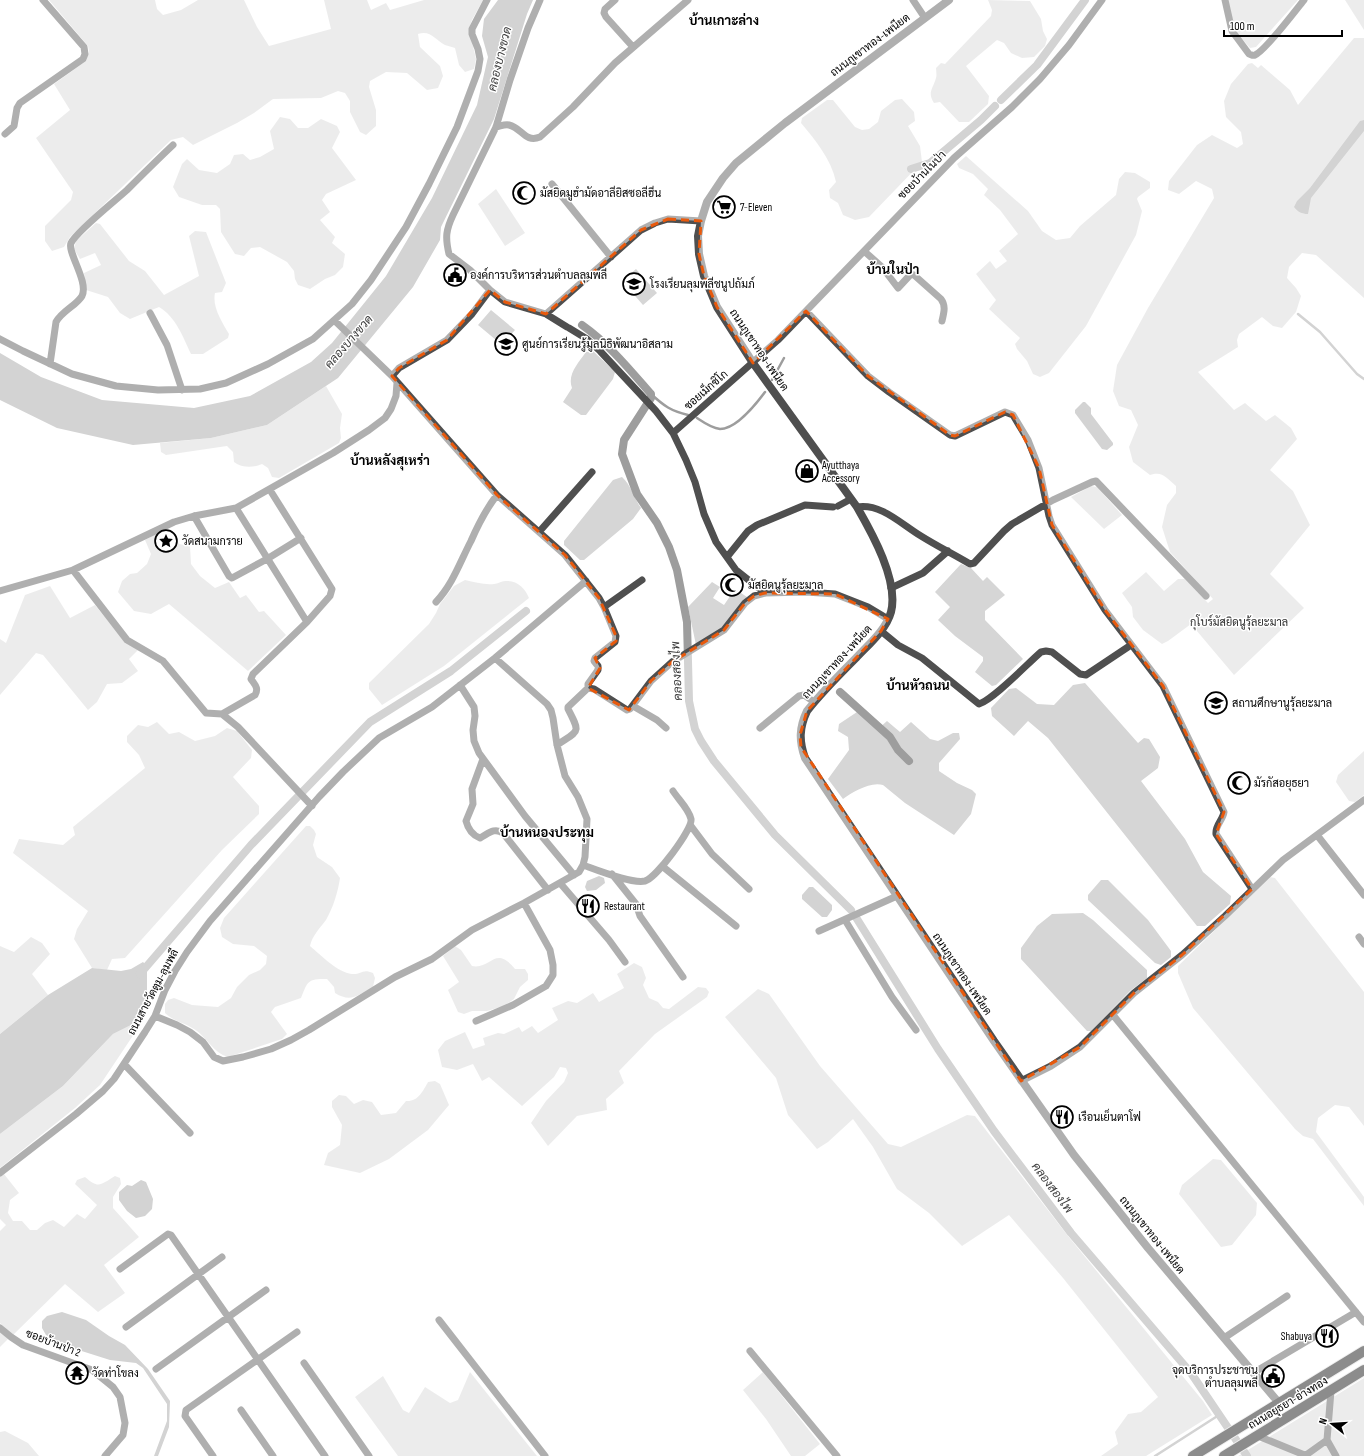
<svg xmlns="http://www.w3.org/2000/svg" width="1364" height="1456" viewBox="0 0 1364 1456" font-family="'Sofia Sans Condensed',Sarabun,sans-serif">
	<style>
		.green { fill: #d6d6d6 }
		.water { fill: #9d9d9d }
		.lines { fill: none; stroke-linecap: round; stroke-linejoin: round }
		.stream { stroke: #9d9d9d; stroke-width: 2.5 }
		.canal { stroke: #9d9d9d; stroke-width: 8 }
		.primary-casing { stroke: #dbdbdb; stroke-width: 12 }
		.minor { stroke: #4f4f4f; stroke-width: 7 }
		.tertiary { stroke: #4f4f4f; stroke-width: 8 }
		.primary { stroke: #000; stroke-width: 10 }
		.marked { fill: none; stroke: #e8590c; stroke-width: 3; stroke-dasharray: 8 5; stroke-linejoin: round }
		.labels { text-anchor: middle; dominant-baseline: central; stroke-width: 3; stroke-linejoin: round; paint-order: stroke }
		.street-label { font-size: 11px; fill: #000; stroke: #fff }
		.poi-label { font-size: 11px; fill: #000; stroke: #fff; text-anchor: start }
		.park-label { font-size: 11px; fill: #2d2d2d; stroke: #fff }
		.water-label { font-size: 12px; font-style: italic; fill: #3e3e3e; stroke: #fff }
		.quarter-label { font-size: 13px; font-weight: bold; fill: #000; stroke: #fff }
	</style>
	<rect width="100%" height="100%" fill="#fff"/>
	<path class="green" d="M49 0H155L157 9 163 15 181 10 198 0H244L257 27 269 46 331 29 324 0H367L371 10 386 3 390 10 424 0H483L472 20 469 29 476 59 474 69 465 72 459 65 455 48C452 47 448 46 445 45 435 40 431 30 418 34L420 47 440 66 443 76 438 88 427 90 407 73 386 72 370 81 369 87 376 110V126L366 135 360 132 350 112V101L345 93 338 91 321 98 273 99 254 113 237 123 193 145 183 137 171 140 70 237 64 247 52 251 45 241V226L71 200 73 192 36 138 70 110 54 84 86 61 89 52 88 46Z
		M988 0 1030 1 1041 19 1043 31 1047 39 1045 46 1034 57 1022 58 1011 53 1004 43 997 40 966 66 989 96 988 104 969 122H959L940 102 934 103C927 92 933 89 936 78 937 75 936 71 936 68L941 63 945 64 991 16 992 10Z
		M1228 0H1298L1256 47 1250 48 1236 32 1230 10Z
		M1345 0H1364V30Z
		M1354 38H1364V298L1316 255 1302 253 1289 267 1287 278 1296 288 1301 296 1296 312 1282 328 1273 326 1262 317 1239 334 1237 340 1238 347 1198 372 1234 410 1245 403 1266 421 1275 415 1291 428 1297 439 1270 470 1293 491 1310 525 1270 574 1304 608 1234 675 1191 624 1168 641 1162 644 1143 630 1133 617 1132 607 1122 593 1146 572 1164 591 1178 579H1185L1208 603 1213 599 1170 552 1162 527 1167 505 1176 493V486C1166 478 1163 471 1150 475L1133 462 1129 447 1138 425 1131 410 1119 406 1113 391 1117 365 1148 308 1214 198 1212 189 1196 181 1179 194 1168 190 1169 181 1197 145 1212 135 1237 148 1243 144 1241 132 1226 117 1224 101 1231 84 1248 64 1252 63 1258 68 1261 65 1290 90 1298 105Z
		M902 99 914 112 915 121 908 126 920 146 922 162 869 217 855 220 843 215 838 203 830 198 829 190 836 182C831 159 816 141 801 123L802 118 827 100H833L855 127 862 130 869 129 878 122 881 111 895 100Z
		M280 117 290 119 298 128H308L321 119 337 126 340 132 332 148 356 180 326 194 322 200 330 212 320 220 335 237 332 243 345 254 343 267 335 275 325 279 310 289 298 285 295 279 294 271 287 262 260 247 251 248 244 256 235 254 221 232 220 209 216 205H202L179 197 173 187 182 164 187 159 199 170 217 173 230 164 234 155 243 154 250 160 260 157 274 149 270 131Z
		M966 156 1028 211 1042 231 1056 240 1070 238 1080 226 1116 195 1119 179 1125 172 1135 173 1150 182V188L1138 197 1137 199 1142 211 1136 235 1086 326 1049 373 1040 377 1033 374 1027 361 1017 349 1015 344 1020 338 989 309 996 300 976 274 990 261 996 269 1007 261 999 251 1018 234 1000 210 984 195 988 189 973 174 959 168 957 164Z
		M496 189 525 233 505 246 478 204Z
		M96 223 100 224 129 261 145 271 164 295 199 276 189 236 195 231 206 232 226 283 222 292 215 293C212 307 222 322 229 334L228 338 203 354H191C183 337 176 317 159 307L130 319 120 313 108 297 86 290 84 273 101 265 95 253 80 259 74 249 76 241Z
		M636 269 657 293 643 305 622 281Z
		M491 310 515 330 502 345 478 325Z
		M593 351 615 372 613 379 586 415H581L563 402 572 388C567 375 578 363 586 352Z
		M326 386 342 414 340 428 341 438 339 443 279 478 272 477 268 468 262 464C253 468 242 468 234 462L233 452 227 446 166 455 161 452 160 443 211 438 267 425Z
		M622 477C631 485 634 498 641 508L633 519 584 560H580L564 545V541L613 480Z
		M1091 486 1097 487 1122 515 1104 529 1071 497Z
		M163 530 172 531 179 544 190 546 191 564 200 576 215 588 229 582 240 598 246 595 259 612 264 611 286 635 248 671 169 604 151 614 134 611 118 592 122 581 130 574 137 573 147 564 151 554 145 540Z
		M961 564 971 568 983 581 987 577 1005 595 985 611V620L1023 659 996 685 992 686 975 672 983 661V657L955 636 938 620 950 607 935 592Z
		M465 580C475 582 484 585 494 584 498 584 501 581 505 581 517 580 525 588 529 598L444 666 382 705 369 689V683L429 624 436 613 440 604 454 586Z
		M712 582 720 587 713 598 724 605 735 589 747 597 723 629 696 645 688 607Z
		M50 586 70 618 95 605 125 642 138 650 129 659 138 671 122 683 107 684 97 702 88 710 43 655 36 653 0 695V639L6 643 25 595Z
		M1085 683 1138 743 1144 738 1149 739 1160 757 1158 768 1141 781 1185 839 1203 872 1231 896 1230 904 1205 926H1197L1048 738 1028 721 1014 736 992 716 991 708 1009 689 1016 688 1037 704 1054 705 1073 685Z
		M857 712 878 729 887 721 900 732 911 722 930 739 938 741 953 733H959L960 739 939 763V771L957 783 972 790 976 794 971 814 954 835 905 803 883 785C871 781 852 792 843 799L828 779 849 750 848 737 838 731 839 724Z
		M157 722 169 734 179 732 195 741 215 736 227 728 237 731 252 750 251 758 233 777 259 806V814L222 850 125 958 112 959 107 970 92 968 74 939 77 929 88 911 13 853 19 839 63 845 75 835 73 827 145 768 139 755 127 742V736L138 725 148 727Z
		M1364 751V795L1355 802 1349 801 1336 782 1338 775Z
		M306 826H310L314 830 316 834 313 845 317 857 332 867 340 878C338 892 333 908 326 920 320 928 312 936 310 946 322 956 337 972 352 974 361 975 362 968 373 973L375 978 373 987C358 995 351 1003 335 993L334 987 327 979C307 979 308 981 301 998L275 1007 271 1012 287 1034 282 1039 228 1057C213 1053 207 1037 194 1029 185 1023 173 1021 165 1013V1004L168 1000 174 998 192 1005 218 1007 231 998 237 987 249 975 260 970 266 964 267 956 254 946 233 944 222 937 220 928 224 918Z
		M1270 877 1275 878 1364 992V1126L1349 1107 1335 1105 1318 1118 1316 1132 1364 1197V1206L1313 1139 1303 1136 1295 1129 1193 1008 1178 973V966Z
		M1101 880H1108L1148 920 1171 951V957L1161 965 1155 963 1088 900V895Z
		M1083 913 1093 920 1147 970V978L1130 991 1091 1031H1087L1021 959V948L1037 926 1052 914Z
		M31 937 42 943 50 954 32 974 48 995 0 1034V946L14 952Z
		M455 946 461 950 472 966C491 970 495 944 515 969H525L528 974V980L520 987 514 999 504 1006 487 1011H472L464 1014 458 1012 448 990 459 982 443 956Z
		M634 963 642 967 646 978 643 985 649 998 658 1002 663 1008 669 1009 698 987 706 988 709 992 707 997 655 1034 619 1071 624 1083 606 1099 607 1110 577 1116 548 1146 531 1123 546 1101 564 1082 568 1073 566 1068 560 1067 554 1077 522 1106 489 1077 482 1081 473 1064 457 1070 442 1067 438 1050 445 1041 465 1032 473 1049 485 1045 483 1038 498 1033 504 1034 519 1027 522 1032 532 1026 538 1033 558 1020 552 1008 568 1001 577 1003 593 993 599 1002 624 988 617 974Z
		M758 989 769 994 820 1066 888 1144 901 1147 967 1115 975 1116 1068 1236 1203 1401 1212 1415 1146 1456H1101L1118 1444 1115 1432 1128 1414 1141 1412 1158 1397 1063 1278 1009 1215 962 1246 929 1213 897 1189 873 1147 853 1119 828 1142 817 1149 788 1115 776 1078 725 1017Z
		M139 1015 140 1025 100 1085 75 1108 0 1168V1134L63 1086 113 1034 131 1025Z
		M435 1081 440 1084 449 1105 428 1130 389 1159 360 1173 324 1165 328 1153 340 1145 342 1125 332 1107V1101L339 1095 346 1096 354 1104 363 1100 372 1102 381 1115 396 1113 406 1101C418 1102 423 1091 428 1082Z
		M1213 1159 1221 1160 1257 1203 1256 1215 1232 1245 1221 1247 1179 1194 1182 1185Z
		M4 1174 19 1193 10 1200 8 1213 13 1221H22L30 1230H37L45 1223 53 1220 64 1227 77 1214 85 1219 97 1205 75 1184 77 1180 85 1177C99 1189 100 1185 115 1176L120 1178 121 1184 113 1197V1208L139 1237 104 1265 125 1293 98 1312 65 1284 13 1335 0 1323V1231L6 1225 0 1219V1177Z
		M0 1331 8 1339 0 1347Z
		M470 1372 537 1456H398L355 1397 383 1376 403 1410 409 1413 425 1387 450 1403 458 1400Z
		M763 1372 820 1444 805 1456H791L766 1419 743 1390Z
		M1364 1378V1456H1238Z
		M5 1431 28 1443 39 1456H0V1432Z"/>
	<path class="water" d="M498 0H533L527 14 494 119 441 227 440 240 413 287 338 378 267 425 211 438 133 445 57 428 0 400V353L41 377 102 400 194 408 250 396 311 362 332 343 386 276 432 198 477 105 488 57 482 36 484 19Z
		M1364 120V131L1311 198 1308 214C1302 214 1298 212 1294 207L1297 201 1310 188 1360 121Z
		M1083 402H1085L1091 408V414L1113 443V445L1107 450 1102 449 1075 413V410Z
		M599 876 604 878 605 883 596 890 587 891 585 887 587 881Z
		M809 887H813L832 905V910L827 917H822L802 899V895Z
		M143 962 147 966V995L139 1015 131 1025 113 1034 63 1086 0 1134V1034L48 995 92 968 121 971 131 969Z
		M141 1180 146 1182 153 1199 152 1209 145 1216 136 1218 127 1211 119 1200V1192L127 1185 132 1186Z
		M62 1312 86 1320 109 1336 125 1345 148 1369 170 1401 169 1427 158 1456H154L167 1421V1404L143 1368 136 1363 110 1360 69 1347 46 1335 42 1328V1321L47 1316Z"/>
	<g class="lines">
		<path class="stream" d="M1298 314 1320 332 1357 374 1364 379
			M772 380 784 358
			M651 394C664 406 671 411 688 415
			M697 418C703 422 711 428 720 429 736 429 756 404 765 392
			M1155 1456 1219 1415"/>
		<path class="canal" d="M1001 100 1037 65 1085 0
			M911 169 930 163 981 120 995 106
			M582 325C609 344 630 370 651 394V398L624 440 622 454 637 494 657 523 669 547 677 570 687 622 689 701 695 729 701 741 714 761 775 835 851 910
			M840 692 890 737 898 750 909 761
			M857 919 938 1049 994 1131 1071 1233 1191 1373 1247 1456
			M140 974 251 845 370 722 451 671 526 611"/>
		<g class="primary-casing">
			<path id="primary" d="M1193 1456 1364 1351
				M1224 1456 1364 1370"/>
		</g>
		<path class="minor" d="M540 0 528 28 510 80 496 127 453 215C446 230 445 237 449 254L470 270 490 290 505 302 546 314 567 327
			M615 0 605 9 604 13 606 17 633 47
			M913 0 925 18
			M1225 0 1232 31 1249 54C1252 55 1253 56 1255 55 1265 51 1296 10 1304 0
			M496 127C501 126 505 124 509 125 522 128 525 143 540 137L573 107 615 63 688 0
			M5 134 14 126 17 108 20 103 83 59 85 54 84 47 43 0
			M552 184 611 257
			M864 251 882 267 898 288 911 274 914 275 941 299C946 306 944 312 942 321
			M806 311 868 376 889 392 950 435 955 436 1005 412 1013 415 1028 440 1039 468 1049 516 1052 525 1105 610 1163 686 1224 812C1223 820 1215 825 1216 834L1252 889
			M150 313 167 345 182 390
			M546 314 641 230 655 223 668 219 701 221
			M335 321 392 376 399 368 447 340 472 314 490 290
			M569 328 587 339 600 351 656 411 673 433 686 460 695 482 704 514 716 542 736 570 765 593
			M0 339 23 351 72 374 116 386 158 390 200 389 226 383 268 364 313 339 352 304 371 280 406 227 429 184 457 127 478 71 480 59 478 49 472 34V29L487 0
			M50 364 56 322C62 311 77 305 82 296 89 282 67 252 71 243 77 231 115 201 127 190 142 175 157 160 173 145
			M392 376 497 495 565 555 599 598 604 607 642 580
			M673 433 778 340 954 158 1012 107 1040 79 1069 45 1102 0
			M838 506 851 499
			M857 507C881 503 901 524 921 536 937 546 953 554 970 564L974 563 1004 531 1012 524 1053 500 1092 482 1096 481 1206 596
			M236 508 307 622
			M194 516 229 576 232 578 267 559 301 538
			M539 532 592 472
			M727 557 748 531 757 525 805 505 833 507
			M73 570 127 640 163 661 206 713 222 714 255 695C259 688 255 685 251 679L253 674 307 622 330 596 332 589 270 490
			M891 588 923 573 948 551
			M0 591 73 570 174 522 194 516 236 508 333 453 369 430 385 418 391 409 396 396 397 383
			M436 602C453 584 460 562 471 541 478 525 486 509 497 495
			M881 631 898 645 922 658 979 704C994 699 1027 664 1041 652L1046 651 1052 652 1080 674 1086 675 1131 645
			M460 685 474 707 475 716 473 730 474 741 479 753 525 816 574 875
			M588 688V684L598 670V666L594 661 595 658 615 642 616 636 604 607
			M633 706 657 720 666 728
			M222 714 238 727 312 806
			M760 728 799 696 804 695 814 702
			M557 745C579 730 581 734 568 709V707L588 688 594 689 627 710 630 709 651 681 672 662 724 630 745 603 754 596 765 593 806 592 835 594 868 607 888 619
			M483 759 472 789 473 804 466 821C468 829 472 835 480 838 488 834 494 827 503 833L548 890
			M691 826 712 854 749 889
			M1317 835 1364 895
			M583 865C597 870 632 884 645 881 656 878 693 829 691 819 689 809 678 799 673 791
			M662 866 736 926
			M612 874 636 904 640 916 683 977
			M560 883 609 940 625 962
			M845 920 892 997 916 1030
			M819 931 897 896
			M1359 937 1364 944
			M1113 1015 1364 1322
			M155 1016 177 1025 190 1032 203 1042 214 1057 223 1061 243 1057 271 1049 291 1040 309 1030 395 977 432 959 472 930 524 903 579 872 583 865 585 857 587 819 578 797 565 776 557 745 553 718 551 710 547 704 495 658
			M476 1021 513 1005 546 986 553 975V965L550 950 524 903
			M124 1064 190 1133
			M1021 1081 1051 1066 1080 1047 1134 993 1182 955 1225 916 1283 860 1364 800
			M0 1173 76 1114 103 1091 114 1079 145 1032 155 1016 165 990 175 971 187 952 210 921 319 797 343 772 379 738 432 707 495 658 586 581
			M120 1269 168 1234 171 1235 325 1456
			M439 1320 545 1456
			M126 1327 222 1257
			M0 1328 11 1337 23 1345 92 1370 113 1387 120 1397 125 1423 123 1435 105 1456
			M1224 1338 1287 1296
			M750 1351 837 1456
			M304 1363 369 1456
			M156 1369 266 1290
			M1253 1373 1356 1312
			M1331 1391 1327 1440 1336 1456
			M241 1410 273 1456
			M1258 1436 1307 1456
			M1306 1455 1327 1440
			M213 1456 185 1416 186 1410 297 1332"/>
		<path class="tertiary" d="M949 0 785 123 736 163 723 178 707 202 701 221 698 236 699 254 704 276 717 307 753 363 857 507C872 533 899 581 891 612 886 630 869 644 856 658 839 675 822 692 807 711 799 728 799 741 805 758L994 1041 1074 1155 1148 1248 1279 1403"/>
		<use href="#primary" class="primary"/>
	</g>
	<path d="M0 0H1364V1456H0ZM668 219 701 221 699 254 704 276 717 307 753 363 806 311 868 376 950 435 955 436 1005 412 1013 415 1039 468 1052 525 1105 610 1163 686 1224 812 1216 834 1252 889 1182 955 1134 993 1080 1047 1021 1081 801 747 800 735 807 711 881 631 888 619 835 594 765 593 754 596 745 603 724 630 672 662 651 681 629 710 588 688 600 668 595 658 616 641V636L599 598 565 555 497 495 392 376 399 368 447 340 490 290 505 302 546 314 641 230Z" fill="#fff" fill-opacity=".55" fill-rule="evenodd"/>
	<path class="marked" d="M668 219 701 221 699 254 704 276 717 307 753 363 806 311 868 376 950 435 955 436 1005 412 1013 415 1039 468 1052 525 1105 610 1163 686 1224 812 1216 834 1252 889 1182 955 1134 993 1080 1047 1021 1081 801 747 800 735 807 711 881 631 888 619 835 594 765 593 754 596 745 603 724 630 672 662 651 681 629 710 588 688 600 668 595 658 616 641V636L599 598 565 555 497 495 392 376 399 368 447 340 490 290 505 302 546 314 641 230Z"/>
	<defs>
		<g id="mosque-ring" transform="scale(1.15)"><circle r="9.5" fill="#fff" stroke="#000" stroke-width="1.5"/><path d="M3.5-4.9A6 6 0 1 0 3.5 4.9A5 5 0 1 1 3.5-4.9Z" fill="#000"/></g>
		<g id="supermarket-ring" transform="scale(1.15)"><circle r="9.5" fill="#fff" stroke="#000" stroke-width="1.5"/><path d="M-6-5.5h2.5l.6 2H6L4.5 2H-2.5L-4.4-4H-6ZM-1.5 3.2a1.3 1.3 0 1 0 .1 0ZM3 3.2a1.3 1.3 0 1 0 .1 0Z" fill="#000"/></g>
		<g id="civic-ring" transform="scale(1.15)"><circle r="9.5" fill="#fff" stroke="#000" stroke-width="1.5"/><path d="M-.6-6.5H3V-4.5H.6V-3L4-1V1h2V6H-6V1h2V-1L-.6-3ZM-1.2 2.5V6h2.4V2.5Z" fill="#000"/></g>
		<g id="school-ring" transform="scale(1.15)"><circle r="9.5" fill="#fff" stroke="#000" stroke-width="1.5"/><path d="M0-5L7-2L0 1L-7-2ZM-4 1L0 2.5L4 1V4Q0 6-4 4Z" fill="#000"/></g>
		<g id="shop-ring" transform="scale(1.15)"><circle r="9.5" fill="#fff" stroke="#000" stroke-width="1.5"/><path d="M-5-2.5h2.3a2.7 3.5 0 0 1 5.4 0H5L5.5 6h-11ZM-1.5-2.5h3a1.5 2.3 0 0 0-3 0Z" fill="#000"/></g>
		<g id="sight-ring" transform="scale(1.15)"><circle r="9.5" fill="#fff" stroke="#000" stroke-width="1.5"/><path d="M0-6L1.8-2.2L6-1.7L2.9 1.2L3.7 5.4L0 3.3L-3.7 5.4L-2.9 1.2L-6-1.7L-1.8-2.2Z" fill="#000"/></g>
		<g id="restaurant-ring" transform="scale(1.15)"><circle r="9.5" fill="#fff" stroke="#000" stroke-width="1.5"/><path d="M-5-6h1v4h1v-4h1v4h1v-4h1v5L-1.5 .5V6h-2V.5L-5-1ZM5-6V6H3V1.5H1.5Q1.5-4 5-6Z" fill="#000"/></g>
		<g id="temple-ring" transform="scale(1.15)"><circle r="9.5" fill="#fff" stroke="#000" stroke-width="1.5"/><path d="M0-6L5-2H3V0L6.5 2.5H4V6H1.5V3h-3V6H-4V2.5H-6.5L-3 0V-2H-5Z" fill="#000"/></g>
	</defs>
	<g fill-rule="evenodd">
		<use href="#mosque-ring" x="524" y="193"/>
		<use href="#supermarket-ring" x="724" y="207"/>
		<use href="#civic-ring" x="455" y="275"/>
		<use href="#school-ring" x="634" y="284"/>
		<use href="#school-ring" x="506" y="344"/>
		<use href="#shop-ring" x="807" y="471"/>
		<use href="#sight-ring" x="166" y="541"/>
		<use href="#mosque-ring" x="732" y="585"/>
		<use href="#school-ring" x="1216" y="703"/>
		<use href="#mosque-ring" x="1239" y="783"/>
		<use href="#restaurant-ring" x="588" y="906"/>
		<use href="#restaurant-ring" x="1062" y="1117"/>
		<use href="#restaurant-ring" x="1327" y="1336"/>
		<use href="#temple-ring" x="77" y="1373"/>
		<use href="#civic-ring" x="1273" y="1376"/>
	</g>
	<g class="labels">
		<g class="street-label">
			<text transform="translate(870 45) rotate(-37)">ถนนภูเขาทอง-เพนียด</text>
			<text transform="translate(922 175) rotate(-45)">ซอยบ้านในป่า</text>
			<text transform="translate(759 350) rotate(56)">ถนนภูเขาทอง-เพนียด</text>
			<text transform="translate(706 390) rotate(-41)">ซอยเม็กซิโก</text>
			<text transform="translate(837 662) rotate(-47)">ถนนภูเขาทอง-เพนียด</text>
			<text transform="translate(962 974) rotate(56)">ถนนภูเขาทอง-เพนียด</text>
			<text transform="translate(153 992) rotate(-62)">ถนนสายวัดตูม-ลุมพลี</text>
			<text transform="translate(1152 1235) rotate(51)">ถนนภูเขาทอง-เพนียด</text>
			<text transform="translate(53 1343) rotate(21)">ซอยบ้านป่า 2</text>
			<text transform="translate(1288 1403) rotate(-31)">ถนนอยุธยา-อ่างทอง</text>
		</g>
		<g class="poi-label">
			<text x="540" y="193">มัสยิดมูฮำมัดอาลียิสซอลีฮีน</text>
			<text x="740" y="207">7-Eleven</text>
			<text x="470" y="275">องค์การบริหารส่วนตำบลลุมพลี</text>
			<text x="650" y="284">โรงเรียนลุมพลีชนูปถัมภ์</text>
			<text x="522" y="344">ศูนย์การเรียนรู้มูลนิธิพัฒนาอิสลาม</text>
			<text x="822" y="465">Ayutthaya<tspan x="822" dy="13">Accessory</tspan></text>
			<text x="182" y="541">วัดสนามกราย</text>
			<text x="748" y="585">มัสยิดนูรุ้ลยะมาล</text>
			<text x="1232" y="703">สถานศึกษานูรุ้ลยะมาล</text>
			<text x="1254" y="783">มัรกัสอยุธยา</text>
			<text x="604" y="906">Restaurant</text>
			<text x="1078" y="1117">เรือนเย็นตาโฟ</text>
			<text x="1312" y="1336" text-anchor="end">Shabuya</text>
			<text x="1258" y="1370" text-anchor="end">จุดบริการประชาชน<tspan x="1258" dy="13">ตำบลลุมพลี</tspan></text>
			<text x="92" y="1373">วัดท่าโขลง</text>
		</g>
		<g class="park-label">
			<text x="1239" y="622">กุโบร์มัสยิดนูรุ้ลยะมาล</text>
		</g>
		<g class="water-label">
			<text transform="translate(500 59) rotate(-76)">คลองบางขวด</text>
			<text transform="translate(349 342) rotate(-49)">คลองบางขวด</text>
			<text transform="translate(677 671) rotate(-93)">คลองสองไพ</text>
			<text transform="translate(1052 1188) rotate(53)">คลองสองไพ</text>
		</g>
		<g class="quarter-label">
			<text x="724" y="21">บ้านเกาะล่าง</text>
			<text x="893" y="270">บ้านในป่า</text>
			<text x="390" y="461">บ้านหลังสุเหร่า</text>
			<text x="918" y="686">บ้านหัวถนน</text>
			<text x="547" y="833">บ้านหนองประทุม</text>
		</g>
	</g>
	<g transform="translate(1332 1424) rotate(287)" stroke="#ffffff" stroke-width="3" paint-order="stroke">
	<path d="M0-3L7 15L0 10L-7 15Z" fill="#000000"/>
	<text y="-6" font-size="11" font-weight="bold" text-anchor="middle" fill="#000000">N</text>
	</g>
	<path d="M1224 30v6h118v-6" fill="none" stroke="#000000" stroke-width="2"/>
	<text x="1230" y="30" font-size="12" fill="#000000" stroke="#ffffff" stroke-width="3" paint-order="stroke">100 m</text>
</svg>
